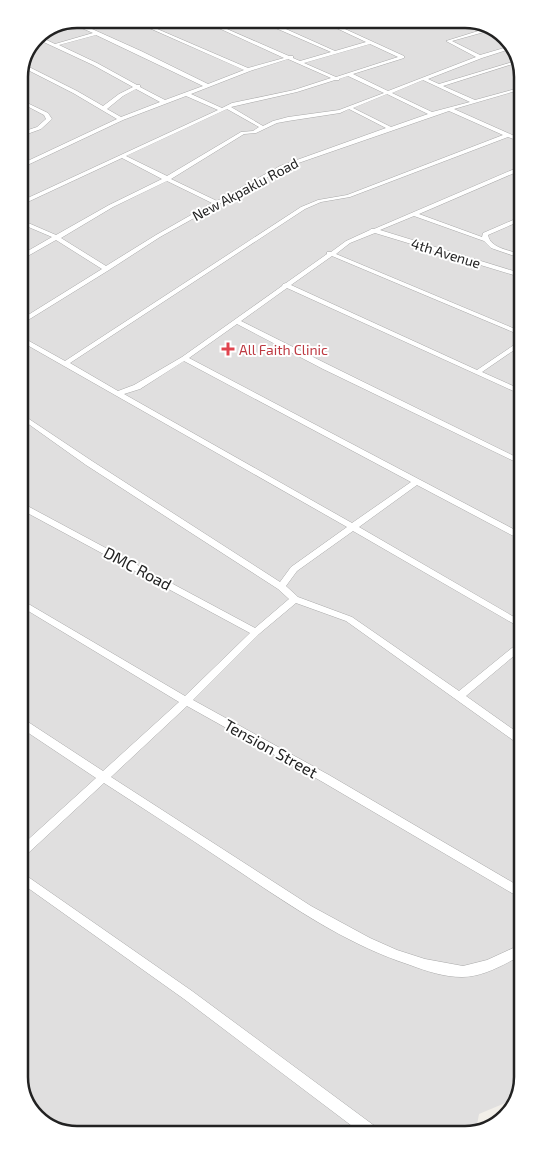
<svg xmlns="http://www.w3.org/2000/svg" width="541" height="1153" viewBox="0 0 541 1153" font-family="'Exo 2',sans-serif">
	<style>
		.residential { fill: #e0dfdf }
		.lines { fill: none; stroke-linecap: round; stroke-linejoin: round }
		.street-casing { stroke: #a9a9a9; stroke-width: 1 }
		.street { fill: #fff; fill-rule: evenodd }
		.health-dot { fill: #e0444e; stroke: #fff; stroke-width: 2 }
		.labels { text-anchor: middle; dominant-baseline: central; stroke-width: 4; stroke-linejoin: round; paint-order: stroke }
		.far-street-label { font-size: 14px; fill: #222; stroke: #fff }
		.far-health-label { font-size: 14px; fill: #be3a42; stroke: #fff; text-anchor: start }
		.street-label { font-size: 16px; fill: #222; stroke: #fff }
		.rim { fill: none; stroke: #222; stroke-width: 2.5 }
	</style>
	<rect width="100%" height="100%" fill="#f2efe9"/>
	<path class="residential" d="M76 19H469L500 31 519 57 522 1080 515 1099 479 1114 476 1131 72 1134 41 1122 22 1096 19 73 36 35Z"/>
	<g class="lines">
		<g class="street-casing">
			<path id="street" d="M129 19H134L248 68 284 58 199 19H204L289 56H293V58L300 61 331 52 264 23V21H268L335 51 366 42 317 19C326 19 332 25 340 27 349 29 376 19 389 19L345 29 404 56V58L353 74 388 91 476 57 446 41 491 27 495 29 452 41 480 55 511 46 513 48 482 58 428 79 439 84 519 60V62L443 86 475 100 519 88V90L454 109 519 138V141L508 137 350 197 321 202 305 209 70 363 118 391 134 385 182 357 282 286 283 284 286 283 327 254V252H331L346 241 370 230 371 229H374L519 167V171L419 214 482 237 483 233 520 217V221L488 235C490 248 509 250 520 254V258L491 248 484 241 414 216 380 230 520 273V277L375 233 350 243 336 254 520 331V335L332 256 291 285 477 370 520 341V346L482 372 520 389V394L287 288 241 321 329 365 520 459V464L323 369 237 324 189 358 521 533V540L417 485 359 527 521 621V628L353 531 297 571 286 586 298 597 352 617 459 691 518 643 521 642V650L466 696 521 735V744L517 743 346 621 296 603 259 634 193 700 329 775 522 888V899L321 781 187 706 111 777 311 906 370 938 397 950 425 959 463 966 487 960 522 944V955C503 965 483 977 462 977 444 977 426 971 410 965 342 943 284 901 225 862 185 835 144 809 104 783L25 856 21 858V846L96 778 21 728V719L25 720 103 771 179 702 20 606V599L185 696 250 633 20 509V502L255 628 289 599 278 589 86 465 20 418V413L92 461 280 582 291 567 347 527 20 341V336L65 361 301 207 318 200 347 195 503 135 449 111 284 168 160 237 109 270 20 325V320L102 269 56 240 19 261V256L52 237 19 223V219L56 235 109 205 162 179 122 158 19 206V202L218 110 186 96 123 120 19 169V165L117 119 73 93 22 67 23 64 77 91 103 106 119 94 133 87 93 65 35 38 36 35 55 44 93 33 68 22 72 20 141 51 208 84 244 70ZM96 35 203 86 165 100 140 87V85H137L97 63 59 45ZM370 44 398 57 336 77 304 63ZM288 59 331 78 294 90 232 103 222 108 191 94 250 71ZM348 76 384 93 339 110 288 117 273 121 263 126 231 107 297 92 335 80H339V79ZM423 80 470 102 432 112 392 93ZM136 89 160 102 121 117 107 109 123 96ZM387 94 428 114 391 127 353 108ZM227 109 259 127 253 131 241 132 167 176 126 156ZM349 109 386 128 280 166 217 201 171 179 244 134 256 133 277 123 288 121 340 113ZM167 181 212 203 156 235 106 266 61 238 113 207ZM184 361 411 482 352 523 124 394 140 389Z
				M470 19 474 21 451 27 449 26Z
				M19 99 48 113 52 119 41 129 19 137V133L37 127 46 119 44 115 19 102Z
				M21 872 192 991 376 1127 378 1132H360L184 999 21 883Z"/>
		</g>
		<use href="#street" class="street"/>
	</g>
	<path class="health-dot" d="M225.5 341.5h5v5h5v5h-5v5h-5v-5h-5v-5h5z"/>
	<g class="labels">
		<g class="far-street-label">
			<text transform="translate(245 189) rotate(-28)">New Akpaklu Road</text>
			<text transform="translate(446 253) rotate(17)">4th Avenue</text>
		</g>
		<g class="far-health-label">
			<text x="239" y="349">All Faith Clinic</text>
		</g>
		<g class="street-label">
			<text transform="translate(138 568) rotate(28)">DMC Road</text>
			<text transform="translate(271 748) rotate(29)">Tension Street</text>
		</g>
	</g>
	<path d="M0 0H541V1153H0ZM77 28H465A49 49 0 0 1 514 77V1077A49 49 0 0 1 465 1126H77A49 49 0 0 1 28 1077V77A49 49 0 0 1 77 28Z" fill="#fff" fill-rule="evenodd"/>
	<path class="rim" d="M77 28H465A49 49 0 0 1 514 77V1077A49 49 0 0 1 465 1126H77A49 49 0 0 1 28 1077V77A49 49 0 0 1 77 28Z"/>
</svg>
